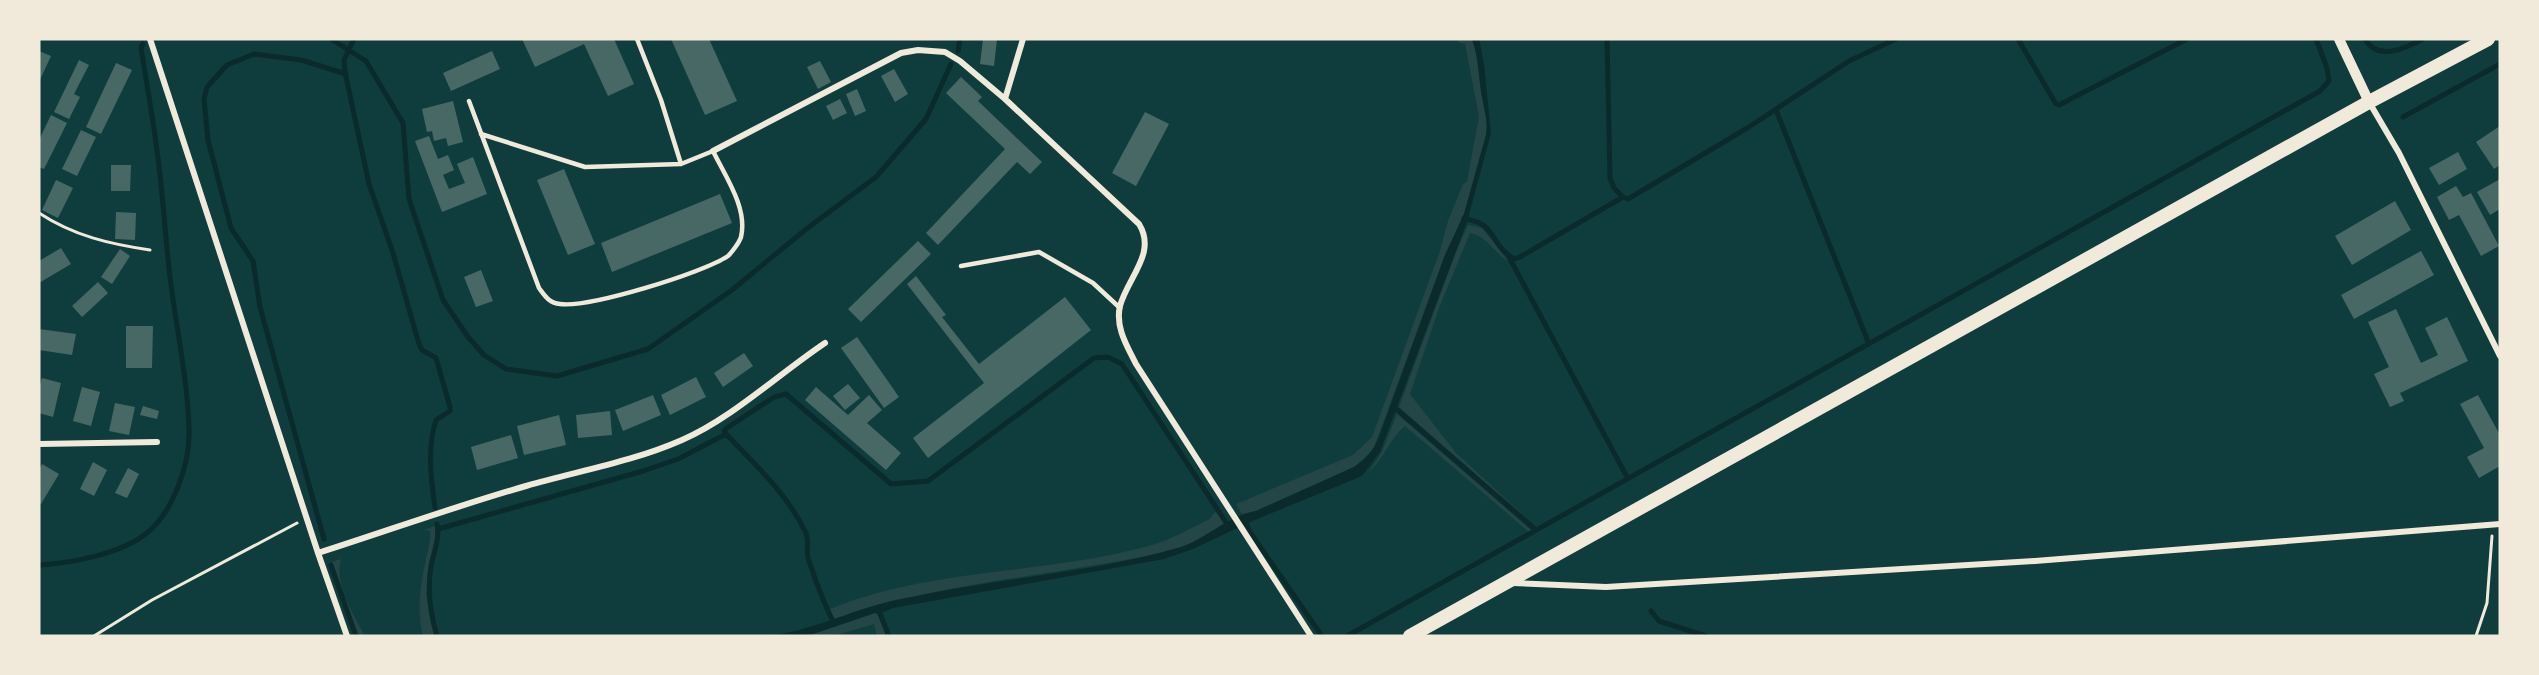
<svg xmlns="http://www.w3.org/2000/svg" width="2539" height="675" viewBox="0 0 2539 675" font-family="Ubuntu,sans-serif">
	<style>
		.green { fill: #244646 }
		.water { fill: #0a2a2b }
		.lines { fill: none; stroke-linecap: round; stroke-linejoin: round }
		.stream { stroke: #0a2a2b; stroke-width: 5 }
		.building { fill: #486865 }
		.path { stroke: #f1e9da; stroke-width: 3 }
		.service { stroke: #f1e9da; stroke-width: 4.5 }
		.minor { stroke: #f1e9da; stroke-width: 6 }
		.tertiary { stroke: #f1e9da; stroke-width: 10 }
		.primary { stroke: #f1e9da; stroke-width: 14 }
	</style>
	<rect width="100%" height="100%" fill="#0f3d3e"/>
	<path class="green" d="M1458 39H1472C1480 62 1478 79 1483 101 1485 113 1488 123 1486 135L1464 214 1445 255 1373 450 1354 467 1256 511 1242 514 1236 504 1353 455 1372 437 1440 251 1448 221 1463 184 1467 182 1479 116 1465 44 1458 42Z
		M1468 225 1482 228 1509 262C1495 254 1487 236 1470 233L1439 308 1410 394 1456 453 1535 526 1399 407 1456 252Z
		M1397 414 1403 419 1532 531 1529 532 1405 426C1389 439 1384 459 1368 473L1382 452Z
		M1215 512 1220 515 1225 523 1188 545 1156 554C1049 576 937 583 834 620L830 609C932 567 1046 575 1152 545 1172 539 1191 528 1210 519Z
		M435 526 436 535 426 594 435 636H423C417 615 420 586 425 564 427 552 431 543 430 531L424 530Z
		M341 559C334 585 353 613 365 636H357L339 589 332 562Z
		M875 613 882 616 884 632 887 636H877L874 624 833 636H807Z"/>
	<path class="water" d="M1472 39H1479L1484 64 1491 133 1467 222 1380 452 1362 476 1250 522 1193 549 1164 559 893 608 879 614 875 613 807 636H764C803 633 836 617 873 606 892 600 912 597 931 593 1013 577 1098 571 1178 548 1206 540 1227 516 1256 511L1354 467C1366 459 1373 451 1379 437L1445 255 1464 214 1486 135C1488 123 1485 113 1483 102 1478 79 1480 62 1472 39Z"/>
	<g class="lines">
		<path class="stream" d="M331 39 366 61 403 123 409 199 443 300 468 337 484 355 506 369 557 376 648 349 732 290 805 230 876 177 926 119 951 64
			M354 39 344 60 345 72 369 184 393 253 419 344 422 350 436 358 450 407V411L436 420C427 447 431 480 435 508
			M1607 39 1610 178 1614 188 1623 197
			M2018 39 2056 104 2059 105 2187 39
			M2365 39C2378 62 2406 48 2423 39
			M958 51 960 39
			M1776 110 1869 344
			M2403 117 2500 64
			M1464 218C1470 220 1478 221 1483 225 1496 235 1496 248 1514 259L1520 257 1623 197 1628 199 1749 127 1849 61 1896 39
			M1509 257 1627 477
			M1394 407 1536 530
			M726 434C754 463 787 494 805 531 810 540 806 549 808 558 815 579 823 603 834 623
			M1244 519 1250 532 1322 636
			M437 524C440 537 434 552 431 566 427 590 430 613 437 636
			M438 529 643 471 678 459 726 434 724 431 727 428 774 397 786 394 891 484 928 481 1094 358 1108 357 1122 364 1229 527
			M324 539 260 307 253 261 231 228 208 140 204 99 207 87 227 65 254 54 301 60 346 74
			M39 565C72 563 121 554 147 533 173 512 190 464 189 431 188 379 176 328 170 277 165 235 163 193 157 151 153 116 146 82 141 47L143 44
			M331 565 356 636
			M878 609 889 636
			M1651 611 1659 621 1706 636
			M1347 636 2320 91 2329 81 2327 68 2316 39"/>
	</g>
	<path class="building" d="M522 39H614L634 84 608 96 584 44 535 67Z
		M671 39H709L737 101 705 115Z
		M983 39H997L994 66 980 64Z
		M39 51 51 56 39 82Z
		M492 51 500 69 451 91 443 73Z
		M79 60 89 65 74 94 80 97 69 119 54 112Z
		M820 61 831 82 818 89 807 67Z
		M116 63 132 70 101 134 86 127Z
		M894 69 908 94 895 102 881 76Z
		M961 77 982 97 978 101 1042 162 1030 174 1017 162 938 245 926 233 1005 149 946 93Z
		M857 89 866 111 855 116 846 94Z
		M840 99 847 113 833 120 826 106Z
		M453 101 463 142 448 146 446 138 434 141 432 131 427 132 422 109Z
		M1145 112 1169 124 1136 186 1112 173Z
		M51 115 67 123 44 169 39 167V140Z
		M2500 126V165L2494 169 2476 142Z
		M81 130 96 137 77 176 62 169Z
		M429 136 438 159 448 155 454 170 443 175 449 189 465 183 457 164 473 157 487 194 442 212 415 141Z
		M2458 152 2467 169 2439 185 2429 168Z
		M111 165H131L130 191H111Z
		M564 169 595 244 568 255 537 180Z
		M2500 179V209L2490 215 2477 192Z
		M56 180 73 188 58 218 42 210Z
		M2456 186 2463 197 2471 193 2499 246 2481 256 2459 215 2449 220 2437 197Z
		M720 194 732 223 612 272 601 243Z
		M2395 201 2411 230 2352 265 2335 236Z
		M116 212 136 213 135 240 115 239Z
		M918 241 931 254 861 322 848 309Z
		M61 248 71 264 39 283V261Z
		M120 249 130 256 112 284 101 277Z
		M2421 251 2434 275 2354 319 2341 295Z
		M481 270 493 301 476 307 464 277Z
		M916 276 946 315 942 317 979 364 1065 297 1091 330 928 458 913 438 984 383 907 284Z
		M98 282 108 293 82 317 72 306Z
		M2396 309 2421 363 2438 355 2425 328 2447 317 2468 361 2400 393 2404 401 2390 407 2374 374 2389 367 2368 322Z
		M126 326H153L152 368H126Z
		M39 329 76 334 72 355 39 350Z
		M857 337 899 397 884 408 841 348Z
		M744 353 753 366 723 387 714 373Z
		M696 377 706 397 670 415 661 395Z
		M42 378 61 383 53 417 39 413V389Z
		M848 384 860 398 845 410 833 396Z
		M82 387 100 392 91 426 73 421Z
		M816 387 848 415 869 395 882 410 867 423 901 453 886 470 805 400Z
		M653 395 661 415 623 431 615 410Z
		M2478 395 2500 435V466L2479 478 2467 457 2484 448 2460 404Z
		M115 403 135 407 129 435 109 431Z
		M143 406 159 411 157 419 140 415Z
		M610 411 612 435 578 438 576 415Z
		M559 415 566 445 524 455 517 426Z
		M511 435 518 458 477 470 471 447Z
		M93 462 107 470 94 496 80 489Z
		M42 464 59 474 41 504 39 503V470Z
		M128 468 139 474 127 498 115 493Z"/>
	<g class="lines">
		<path class="path" d="M39 213C74 236 110 244 150 250
			M94 636 152 600 297 523
			M2476 636 2487 603 2492 536"/>
		<path class="service" d="M637 39 661 100 681 164
			M469 101 539 288C545 296 549 303 560 304 589 308 703 273 728 256 732 252 739 243 741 237 748 208 725 176 713 151L681 164 585 167 481 134
			M961 266 1039 252 1093 283 1120 308"/>
		<path class="minor" d="M150 39 318 553 347 636
			M1005 99 1023 39
			M2369 102 2399 153 2500 356
			M713 151 901 53 918 50 945 52 960 61 1005 99 1139 224C1157 253 1128 277 1120 306 1115 327 1127 346 1136 364L1311 636
			M39 444 157 442
			M318 553C387 531 456 506 526 486 578 471 632 462 682 440 731 419 780 373 825 343
			M1513 583 1606 587 2035 561 2500 524"/>
		<path class="tertiary" d="M2339 39 2369 102"/>
		<path class="primary" d="M1410 636 2369 102 2488 39"/>
	</g>
	<rect width="2539" height="675" fill="none" stroke="#f1e9da" stroke-width="81"/>
</svg>
